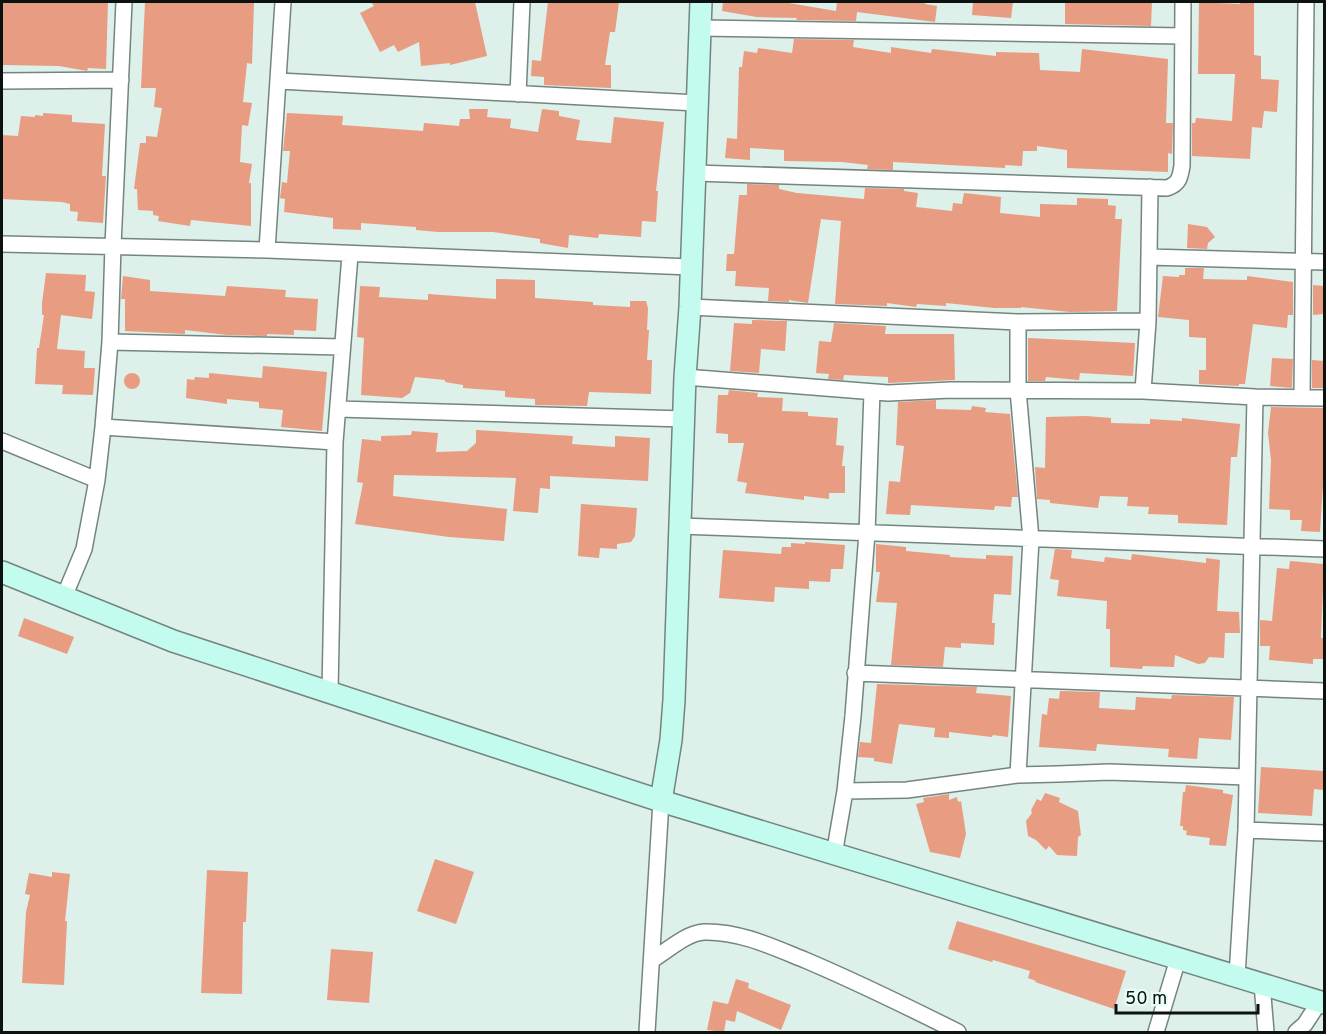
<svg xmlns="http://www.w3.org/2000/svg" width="1326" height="1034" viewBox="0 0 1326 1034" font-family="Overpass,sans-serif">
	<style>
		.building { fill: #e89c81 }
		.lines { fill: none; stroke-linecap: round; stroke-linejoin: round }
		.street-casing { stroke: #74857f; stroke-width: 18 }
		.secondary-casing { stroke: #74857f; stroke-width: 24 }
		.street { stroke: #fff; stroke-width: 15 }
		.secondary { stroke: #c3fcef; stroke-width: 21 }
	</style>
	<rect width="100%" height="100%" fill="#ddf0e9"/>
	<path class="building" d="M2 2H108L106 69 88 68 87 71 59 66 2 65Z
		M145 2H254L252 64 247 63 243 102 252 103 248 126 242 125 240 162 252 164 249 183H251V226L191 220 190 226 158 221 159 216 153 215V211L138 210 137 189H134L140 143H146V136L157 137 162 108 154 107 156 88H141Z
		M371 2H475L487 56 450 65V63L421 66 419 42 398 52 394 45 380 52 360 13 374 6Z
		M548 2H619L615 32H610L605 65H611V88L544 85V77L531 76 532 60 541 61Z
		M723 2H783L836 11 837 2H925V4L937 6 935 22 857 12 856 21 796 20 797 18 757 17 722 11Z
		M973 2H1013L1011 18 972 15Z
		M1065 2H1152L1151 26 1065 24Z
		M1199 2 1240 4V2L1254 3V55L1261 56V79L1279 80 1277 112 1264 111 1262 128 1252 127 1250 159 1192 156V123H1195L1196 118 1232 121 1235 74H1198Z
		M794 39 854 40 853 47 891 53V47L931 53 932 49 996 56V52L1039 53 1040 70 1080 72 1082 49 1168 59 1166 123H1173L1172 154 1168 153V172L1067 168V150L1037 146V151H1023L1022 166 1005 165V168L893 162V170L867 169 868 165 842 162 784 161V150L750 148V160L725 158 727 138 737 139 739 67H742L744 51 757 53 758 48 792 53Z
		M469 109H488L487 117 511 119 510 128 538 132 542 109 559 111V116L580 120 576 140 611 143 614 117 664 122 656 191H658L656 222 642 221 641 237 599 234 598 238 569 235 568 248 540 243V239L493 232H438L416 230V227L361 223V230L333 229V218L284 212 285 199 280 198 282 182 287 183 290 151H283L287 113 343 116 342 125 423 131 424 123 459 126 460 119H470Z
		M43 113 72 115V122L105 124 102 176H106L103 223 77 221 78 212 70 211V204L62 202 2 199V135L18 136 21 116 35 117V115L43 116Z
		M747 184 779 185V189L797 193 864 199 865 188 904 189V191L918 193 916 207 952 211 953 203 962 204 964 193 1001 197 1000 213 1040 217V204L1077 205V198L1108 199V205L1116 206 1115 219H1122L1117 311 1070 312 1021 307V308H994L946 303V306L917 304 916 307 887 303V306L835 304 841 221 821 219 808 303 789 300V302L768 301 769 288 735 286 736 271H726L727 254H734L739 195H747Z
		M1188 224 1207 227 1215 237 1208 243 1207 249 1187 248Z
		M1185 268H1204L1203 279 1247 280V276L1293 282V315H1288L1287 328 1253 324 1245 384H1239V386L1199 384V370H1206V338L1189 337V320L1158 317 1163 276 1179 277V275H1185Z
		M46 273 86 275 85 291 95 292 92 319 61 315 57 349 85 351 84 368H95L93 395 62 394 63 385 35 384 37 348H39L44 315H42V303Z
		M123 276 150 280V291L225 296 227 286 286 290 285 297 318 299 316 331 294 330V335L267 334V336L227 335 185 330V334L125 331V299H121Z
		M496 279 535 280V298L593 302V305L630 307V301H646L648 308 647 330H649L647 360H652L651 394 589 392 587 406 535 405V399L505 397V391L463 388V385L445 382V380L415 377 410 393 402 398 361 395 364 338 357 337 360 286 380 287 379 297 428 300V294L496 299Z
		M1313 285 1324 286V314L1313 315Z
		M752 320 787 321 785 351 761 349 759 373 730 371 734 323 752 324Z
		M834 323 886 326 885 334H954L955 380 888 383V377L844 375 843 380 828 379 829 374 816 373 819 341 831 342Z
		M1028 338 1135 343 1133 376 1080 373 1079 380 1046 377 1045 381H1028Z
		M1272 358 1293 359 1292 388 1270 386Z
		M1312 360 1324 361V388H1312Z
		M263 366 327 372 322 431 281 427 283 410 259 408V402L227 399V404L186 398 187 379 194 380 195 377 209 378V373L262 378Z
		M124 381a8 8 0 1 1 16 0a8 8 0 1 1-16 0Z
		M729 390 758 393 757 397 783 398 782 411 808 412V416L838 418 836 445 844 446 842 466H845V493H829V499L804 496V500L745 493 747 483 737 481 744 443H728V434L716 433 718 395H728Z
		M936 400V409L971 410 972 406 986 408 985 412 1010 414 1018 497H1012L1011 507 995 506 994 510 911 505 910 515 886 514 889 481 900 482 904 446 896 445 898 402Z
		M1271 407 1324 408V470L1320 532 1301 531 1302 520H1290V510L1269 509 1271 460 1268 433Z
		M1086 416 1111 418V423L1150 424V419L1182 421V418L1240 424 1237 457H1231L1227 525 1178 523V515L1148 514 1149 507 1127 506 1128 497 1100 496 1098 508 1050 503V500L1037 499 1035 467 1045 468 1046 417Z
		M476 430 573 436 572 444 615 447V436L650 438 648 481 550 476V489L540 488 538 513 513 511 516 478 394 475 393 496 507 509 504 541 449 537 355 524 363 483 357 482 362 439 381 441V436L411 435 412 431 438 433 436 452 467 451 476 443Z
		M581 504 637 508 635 536 631 542 617 544V549L600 548 599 558 578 556Z
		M805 542 845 545 843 569H831L830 582 809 581V589L775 587 774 602 719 598 723 550 781 554 782 547H791V543L805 544Z
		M876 544 906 547V551L950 555V557L986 559V555L1013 556 1011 595 994 594 992 623H995L994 645 961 643V648L945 647 943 667 891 665 897 603 876 602 880 572H876Z
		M1055 549 1072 550 1071 558 1104 562 1105 557 1131 560 1132 554 1206 563V558L1220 560 1217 611 1239 612 1240 633H1225L1224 658 1209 657 1205 663 1198 664 1175 655 1174 667 1143 666 1142 669 1110 667V629H1106L1107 601 1057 596 1059 580 1050 579Z
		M1290 561 1324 564 1321 638H1324V659H1313V664L1269 660 1270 646H1260V620L1272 621 1277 568 1289 569Z
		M24 618 74 637 67 654 18 636Z
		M877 684 977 687 976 693 1011 696 1008 737 993 735 992 737 949 732V738L934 737 935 728 899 724 892 764 874 761V758L858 757 860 742 871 743Z
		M1060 691 1100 692 1099 708 1135 710 1136 697 1171 699 1172 695 1234 697 1231 740 1199 738 1197 759 1168 757 1169 749 1097 744 1096 751 1039 747 1042 714 1047 715 1049 698 1059 699Z
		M1261 767 1324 771V790L1314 789 1312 816 1258 813Z
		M1186 785 1223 790V793L1233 795 1226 846 1209 845 1210 838 1186 835 1187 831 1183 830V826H1180L1183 792H1185Z
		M1045 793 1060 798 1059 802 1078 811 1081 835 1078 837 1077 856 1057 855 1049 846 1046 850 1036 840 1028 836 1026 821 1032 813 1031 810 1037 799 1041 801Z
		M949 794V800L957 797 958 802 961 801 966 834 960 858 930 852 916 804 924 802 923 798Z
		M435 859 474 872 456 924 417 911Z
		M207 870 248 872 246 922H243L242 994 201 993Z
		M52 872 70 874 65 921H67L64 985 22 983 26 912 30 895 25 894 29 873 52 877Z
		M957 921 1126 971 1114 1009 1035 982 1036 981 1028 978 1030 971 993 960 992 962 948 949Z
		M331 949 373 952 369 1003 327 1000Z
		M736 979 749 983 748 988 791 1005 781 1030 737 1011 735 1022 726 1020 724 1032 707 1030 713 1001 728 1004Z"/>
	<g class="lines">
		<g class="street-casing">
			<path id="street" d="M700 28 1183 36
				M2 81 121 80
				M279 81 697 103
				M518 94 522 2
				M695 173 1167 188C1179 184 1180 178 1182 166L1183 2
				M2 244 267 250 691 267
				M267 250 283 2
				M1149 257 1324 262
				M690 307 1018 322 1148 321
				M1018 322V390L1031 539 1018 775
				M110 342 342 347
				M685 377 888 393 951 390 1143 391 1255 397 1324 398
				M1143 391 1148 321 1150 187
				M1302 397 1306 2
				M338 409 685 419
				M103 427 335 442
				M2 441 97 480
				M680 526 1324 549
				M64 597 84 549 97 480 103 427 110 342 113 246 124 2
				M855 673 1324 691
				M330 691 335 442 350 255
				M845 791 907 790 1018 775 1058 774 1109 772 1247 777
				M1246 830 1324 833
				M834 855 845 791 853 716 867 533 872 392
				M652 960C667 951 686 933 704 932 739 931 773 947 805 960 857 982 908 1007 958 1032
				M1237 976 1246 830 1255 397
				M1262 984 1266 1032
				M647 1032 661 801
				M1156 1032 1178 959
				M1296 1032 1305 1024 1320 1001"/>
		</g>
		<g class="secondary-casing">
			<path id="secondary" d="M2 572 173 641 661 801 1324 1003
				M661 801 671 740 674 700 685 377 690 307 701 2"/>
		</g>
		<use href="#street" class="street"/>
		<use href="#secondary" class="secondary"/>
	</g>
	<rect width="1326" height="1034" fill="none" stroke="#0c1210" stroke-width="6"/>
	<path d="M1116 1004v9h142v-9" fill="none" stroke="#0c1210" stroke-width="3"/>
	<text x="1125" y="1004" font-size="18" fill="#0c1210" stroke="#eafdf7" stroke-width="4.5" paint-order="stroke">50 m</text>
</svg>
